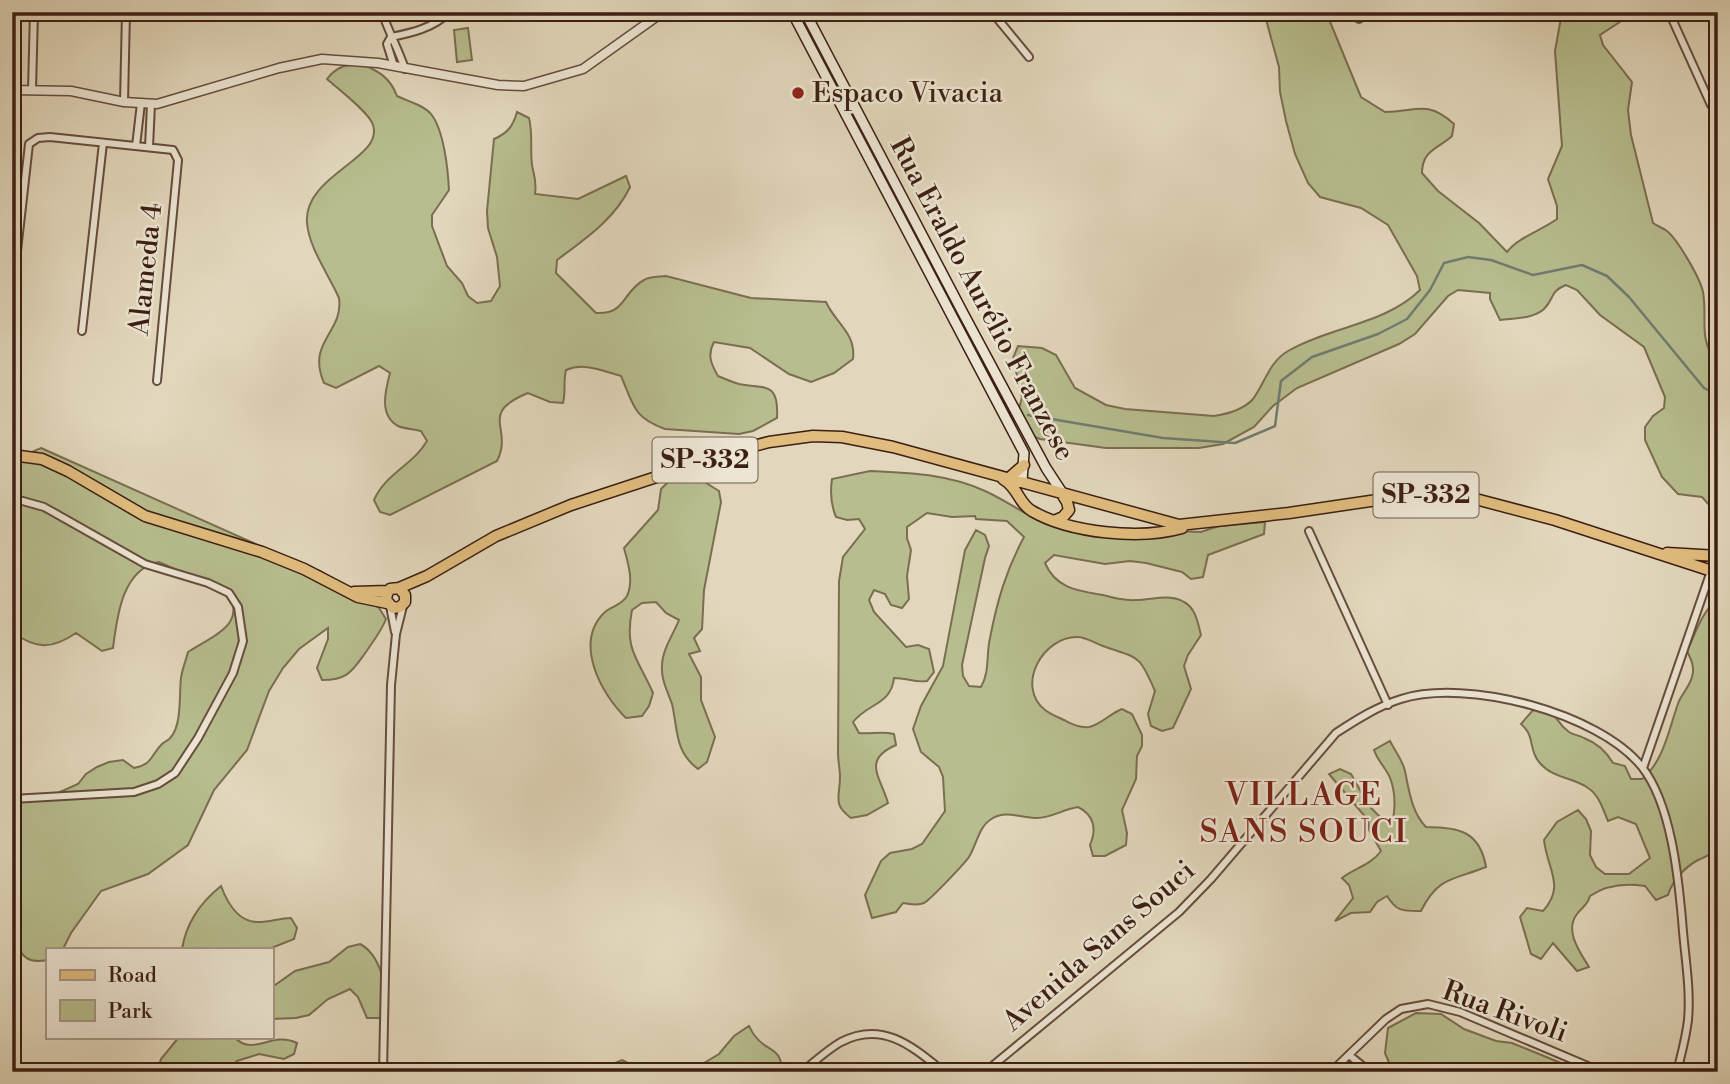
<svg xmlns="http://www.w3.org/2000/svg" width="1730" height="1084" viewBox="0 0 1730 1084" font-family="'Libre Bodoni',serif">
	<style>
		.green { fill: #b7bd8e; stroke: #7a6e50; stroke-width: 2 }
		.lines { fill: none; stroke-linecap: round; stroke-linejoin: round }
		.stream { stroke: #717c71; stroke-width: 2.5 }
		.minor-casing { stroke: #664d3d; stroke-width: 10 }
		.tertiary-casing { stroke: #664d3d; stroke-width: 11 }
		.secondary-casing { stroke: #3c1f13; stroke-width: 12 }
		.primary-casing { stroke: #3c1f13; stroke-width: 13 }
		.minor { stroke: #ece5d3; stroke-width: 6 }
		.tertiary { stroke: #ece5d3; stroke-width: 8 }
		.secondary { stroke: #ece5d3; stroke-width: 9 }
		.primary { stroke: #e1bc7e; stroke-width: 10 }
		.poi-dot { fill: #8f2418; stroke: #ece5d3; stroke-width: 2.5 }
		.labels { text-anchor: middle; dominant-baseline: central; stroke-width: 5; stroke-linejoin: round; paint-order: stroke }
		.shield { fill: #ece5d3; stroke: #715a4d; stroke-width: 2 }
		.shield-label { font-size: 26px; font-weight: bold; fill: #3c1f13 }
		.poi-label { font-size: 28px; fill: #3c1f13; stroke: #ece5d3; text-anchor: start }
		.street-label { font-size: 28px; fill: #3c1f13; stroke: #ece5d3 }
		.quarter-label { font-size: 32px; letter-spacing: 2px; fill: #7a1f14; stroke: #ece5d3 }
	</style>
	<rect width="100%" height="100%" fill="#e2d7bc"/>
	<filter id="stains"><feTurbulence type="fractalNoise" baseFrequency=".00286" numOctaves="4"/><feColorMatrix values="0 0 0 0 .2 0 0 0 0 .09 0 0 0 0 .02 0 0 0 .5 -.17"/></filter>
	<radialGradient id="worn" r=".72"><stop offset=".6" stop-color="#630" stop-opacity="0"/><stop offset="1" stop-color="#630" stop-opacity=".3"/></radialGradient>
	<path class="green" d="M1264 12H1326L1361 97 1385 112C1416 112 1427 99 1454 124L1452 136C1438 149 1422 150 1422 173L1438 191 1479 223 1507 252C1517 238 1542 230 1557 219V206L1548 179 1562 146 1555 51 1562 12H1635L1600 35 1603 45 1632 82 1628 110 1631 135 1653 223C1657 226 1663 228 1667 231 1678 240 1700 278 1703 292 1708 321 1697 337 1718 365V509L1710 506 1702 497 1678 494 1662 477 1645 440V427L1653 416 1664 408 1665 397 1644 347 1600 315 1577 290 1566 285C1549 292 1555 298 1544 309 1533 319 1514 318 1500 320L1490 299V293L1458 290 1448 296 1415 334 1399 344 1297 388 1273 406 1254 427 1223 444 1199 448H1106L1040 439 1025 433 1019 409 1022 397 1013 358 1018 346 1042 348 1056 355 1075 388 1106 405 1125 409 1214 416C1227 414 1244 409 1253 399 1265 383 1269 362 1288 351 1329 327 1386 324 1420 290L1417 276 1388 225 1361 208 1320 197 1308 183 1295 154 1286 121 1280 92 1279 67Z
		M468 28 472 60 457 62 454 30Z
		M360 63C378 71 390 77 397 96 407 101 424 105 431 114 444 130 448 170 449 190L432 215V226L447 266 462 283 468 296 477 303 491 301 500 286 497 257 488 228 487 211 494 139C508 133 513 126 517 112L529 118C533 134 530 149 532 165 534 176 537 182 535 194L578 199 626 176 630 187C615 219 585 239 557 260L556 273 596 313C626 315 622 292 644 280 650 276 659 277 666 276L751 298 826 302C836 324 856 333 853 359L834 373 811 382 789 374 750 348 714 342C707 355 711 364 718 376 725 379 732 382 739 384 765 389 779 381 777 418L753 431 739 434 665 429C633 417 634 406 621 376 602 371 585 362 566 370 563 382 566 391 563 403L550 402 528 393C477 414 514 428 497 461L390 515 380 512 374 500C385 474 413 465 427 441L421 431C415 429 404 429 398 426 378 415 386 389 390 373L379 366 336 388 324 383C306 341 344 333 339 298 329 275 309 248 307 223 303 175 384 159 373 125 370 113 337 88 327 79 336 67 345 65 360 63Z
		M41 448 307 567 320 571 379 608 386 619C381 632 373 641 366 652 352 671 348 680 322 680L317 668 328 639V628L299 649 283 668 269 691 247 750 214 790 188 845 148 874 101 891 71 933 63 949H47V960C26 964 23 956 12 940V802L42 800 78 784 86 774 97 767 109 762 123 760 134 768C153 764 150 756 162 744 164 742 169 740 171 737 182 724 179 695 181 678 182 670 186 660 188 652 210 637 249 625 227 592L159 562C122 569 117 617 113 648L102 651 76 633C51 650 36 649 12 632V466L27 454Z
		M687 471 719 491 721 502 704 590 702 629 694 638 700 651 689 654 701 677V700L715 737 707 762 698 769C674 751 678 729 672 704 668 692 661 680 662 666 662 650 673 635 679 620L666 613 656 602 642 603 632 610C624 651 638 658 653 693L649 706 642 716 626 718C601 694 573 642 605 612 612 606 622 605 627 596 634 581 628 563 624 548L658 510 661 489 669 481Z
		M870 471C911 473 948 474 985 491 1008 501 1027 518 1052 523 1071 528 1091 527 1110 528 1141 529 1171 531 1201 532L1219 526 1265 522 1264 534 1208 555 1203 577 1191 579 1182 572 1146 563 1130 561 1105 564 1054 555 1045 563C1056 589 1079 591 1103 595 1114 598 1124 601 1136 600 1152 600 1169 593 1184 602 1196 608 1198 624 1201 635L1188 655 1184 666 1191 689 1173 728 1162 731 1151 726 1148 714 1155 691C1139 654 1140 659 1103 646 1095 643 1085 637 1078 637 1043 636 1015 686 1045 710 1050 714 1058 717 1064 720 1072 724 1079 728 1089 727 1100 725 1111 713 1122 709L1132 714 1142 735V746L1137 756 1136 779 1122 810 1127 833 1126 845 1105 856H1093L1090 845C1097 829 1094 815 1078 807 1064 809 1051 818 1037 818 1020 818 1005 809 990 820 979 827 976 846 969 857 965 863 930 900 924 903 917 906 911 904 903 903L896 912 872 918 865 895 881 861 890 853 912 849 922 844 945 811 943 777 939 767 921 752 913 729 921 706 943 666 965 550 976 530 985 535 989 546 985 558 962 665 963 676 969 686 981 687C990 671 986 655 990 638 997 602 1006 570 1024 537L1007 521 976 519 975 516 952 517 927 513 907 527V538L911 550 907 576 909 599 902 608 891 605 885 594 874 590 869 600 874 612 906 647 918 645 929 649 934 672 927 681C915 683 907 678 894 678 891 705 868 703 853 722L859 733C872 734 882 731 894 734L896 745C862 760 880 776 888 803L867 815 851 818C832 804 840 797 840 777 840 769 838 761 838 753L839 581 843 557 865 529 859 519 847 520 836 517C831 505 830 492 832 479Z
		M1718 598V848C1711 855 1707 856 1698 860 1685 867 1672 881 1668 895L1656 900 1645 886C1626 883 1606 885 1590 896 1587 906 1583 906 1577 914 1564 931 1580 952 1589 967L1577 971 1553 943 1541 959 1531 954 1520 917 1527 908 1543 911C1566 886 1547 869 1544 840L1557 822 1578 810 1586 819 1591 831 1590 855 1596 867 1605 874H1629L1650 858 1636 824 1618 817 1608 821C1603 809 1599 795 1588 788 1573 777 1553 779 1539 762 1528 749 1536 737 1521 724L1533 710C1561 710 1551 719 1569 732 1573 735 1579 735 1584 738 1597 743 1606 751 1613 763L1625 766 1631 779H1642C1665 760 1669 727 1679 701 1683 693 1690 685 1692 677 1695 667 1691 659 1687 651 1696 632 1702 612 1718 598Z
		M1390 741C1395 751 1403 761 1405 771 1409 791 1412 813 1426 827 1458 827 1480 831 1486 867 1454 880 1438 876 1421 911 1403 911 1397 912 1387 896L1377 902 1370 912 1351 913 1335 921 1353 898 1349 885 1342 878C1355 868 1371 865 1381 851L1369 830 1368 820 1329 774 1340 769 1351 774 1369 806 1383 820 1393 819C1396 804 1395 782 1385 769 1380 761 1377 759 1374 750Z
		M221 886C227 902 238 921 256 922 268 923 279 918 291 918L297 928 294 939 269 949H182C186 924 201 902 221 886Z
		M360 944C381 955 385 985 388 1008L380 1018H367L358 997 350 989 328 999 309 1015 296 1018 271 1019V988L295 971 329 962 348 947Z
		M1416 1013 1441 1014 1464 1029 1496 1041 1512 1043 1583 1072H1478L1469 1063 1461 1072H1393L1385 1053 1388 1028Z
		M749 1026C751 1029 752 1033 755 1036 766 1052 782 1046 782 1072H689L719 1054 734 1036Z
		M179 1037H234C254 1058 271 1030 297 1043L294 1054 284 1059 259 1054 237 1061 226 1072H157L161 1059Z
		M622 1060 632 1065 635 1072H593Z"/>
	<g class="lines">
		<path class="stream" d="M1028 415 1163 438 1235 443 1275 426 1281 381 1312 357 1378 334 1407 319 1430 290 1444 263 1468 257 1491 260 1533 275 1582 265 1607 276 1629 297 1704 388 1718 395"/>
		<g class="minor-casing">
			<path id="minor" d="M382 12C389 33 398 48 405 69
				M992 12 1029 57
				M1359 12V19
				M1669 12 1711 105 1718 112
				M391 37C411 33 434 28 449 12
				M391 37 387 44 394 66
				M32 90 34 12
				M124 102 126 12
				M136 146 141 103
				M149 147 151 104
				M13 287 29 144 38 138 50 137 173 150 178 160 157 381
				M82 331 103 143
				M12 498 44 507 145 564 208 583 229 593 238 607 243 641 233 673 198 738 175 773 158 784 134 792 12 799
				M1309 531 1388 705
				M390 606 395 632
				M1643 768 1711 571
				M1349 1055 1370 1072
				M383 1072 391 685 396 634 403 606
				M802 1072C814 1062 827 1050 841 1042 883 1020 913 1047 944 1072
				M985 1072 1179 912 1211 879 1336 733C1356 720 1378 706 1401 699 1467 678 1599 713 1642 767 1671 804 1678 875 1682 919 1684 952 1691 987 1688 1020 1686 1038 1681 1055 1677 1072
				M1331 1072 1386 1019 1401 1009 1428 1004 1460 1012 1602 1072"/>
		</g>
		<g class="tertiary-casing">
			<path id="tertiary" d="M12 90 71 91 124 102 157 104 279 68 322 59 378 63 498 85 524 86 583 69 663 12"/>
		</g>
		<g class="secondary-casing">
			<path id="secondary" d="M792 12 1024 453 1022 481
				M805 12 963 313 1046 468 1063 494"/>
		</g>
		<g class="primary-casing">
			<path id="primary" d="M12 455 42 459 68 471 145 516 262 552 304 569 358 597 387 603
				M1009 478 1024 465
				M1003 479C1018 487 1019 504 1032 511 1070 533 1140 540 1182 528
				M1054 521 1063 517 1069 510 1067 502 1062 494
				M1667 553 1718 556
				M399 588 405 595V602L400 607 393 608 386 600 387 594 390 589 399 588 427 576 496 536 571 505 742 449 769 442 813 436 842 437 893 447 1179 525 1289 513 1384 499 1430 495 1468 497 1555 520 1718 573
				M354 592 389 591"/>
		</g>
		<use href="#minor" class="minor"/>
		<use href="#tertiary" class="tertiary"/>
		<use href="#secondary" class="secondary"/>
		<use href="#primary" class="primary"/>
	</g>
	<circle class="poi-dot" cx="798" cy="93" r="7"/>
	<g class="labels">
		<g class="shield">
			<rect x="652.5" y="437.5" width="105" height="45" rx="5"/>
			<rect x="1373.5" y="472.5" width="105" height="45" rx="5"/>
		</g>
		<g class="shield-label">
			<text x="705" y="460">SP-332</text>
			<text x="1426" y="495">SP-332</text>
		</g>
		<g class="poi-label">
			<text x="812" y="93">Espaco Vivacia</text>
		</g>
		<g class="street-label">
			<text transform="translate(146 269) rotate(-84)">Alameda 4</text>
			<text transform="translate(982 299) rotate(62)">Rua Eraldo Aurélio Franzese</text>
			<text transform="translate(1099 946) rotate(-41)">Avenida Sans Souci</text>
			<text transform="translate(1505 1012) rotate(20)">Rua Rivoli</text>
		</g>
		<g class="quarter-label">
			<text x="1304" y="795">VILLAGE<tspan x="1304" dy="37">SANS SOUCI</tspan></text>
		</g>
	</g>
	<rect width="1730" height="1084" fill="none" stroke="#e2d7bc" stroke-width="42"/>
	<rect x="14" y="14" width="1702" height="1056" fill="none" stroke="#3c1f13" stroke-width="3.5"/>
	<rect x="21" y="21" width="1688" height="1042" fill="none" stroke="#3c1f13" stroke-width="2"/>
	<rect x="46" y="948" width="228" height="91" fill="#ece5d3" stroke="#a69686" stroke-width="2"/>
	<rect x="60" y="970" width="35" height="10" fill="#e1bc7e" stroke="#a69686" stroke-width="2"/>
	<text x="108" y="982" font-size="21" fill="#3c1f13">Road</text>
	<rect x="60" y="1000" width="35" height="21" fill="#b7bd8e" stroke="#a69686" stroke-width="2"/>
	<text x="108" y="1018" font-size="21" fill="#3c1f13">Park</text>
	<rect width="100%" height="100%" filter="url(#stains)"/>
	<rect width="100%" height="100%" fill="url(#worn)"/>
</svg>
